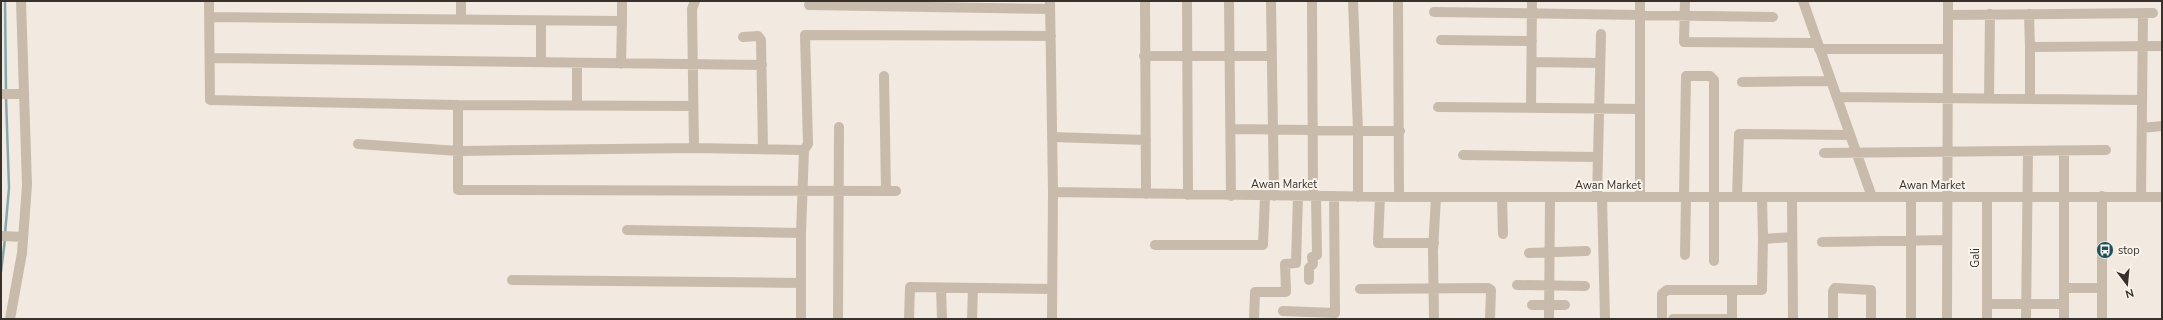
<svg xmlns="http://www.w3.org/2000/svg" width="2163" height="320" viewBox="0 0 2163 320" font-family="'Nunito Sans',sans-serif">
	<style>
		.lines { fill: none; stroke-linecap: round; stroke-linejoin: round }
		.stream { stroke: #81a8ad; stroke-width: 2.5 }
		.minor { stroke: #c9bbac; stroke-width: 10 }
		.labels { text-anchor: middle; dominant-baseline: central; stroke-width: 4; stroke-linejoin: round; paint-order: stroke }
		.street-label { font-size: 11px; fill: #38302b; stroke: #f9f4ec }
		.poi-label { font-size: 11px; fill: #38302b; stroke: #f9f4ec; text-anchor: start }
	</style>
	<rect width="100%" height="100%" fill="#f2eae0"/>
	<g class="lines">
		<path class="stream" d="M5 1 6 92
			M5 234 9 188 6 97
			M1 272 5 239"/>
		<path class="minor" d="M209 1 210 100 458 105V190L896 191
			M1050 1 1053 192 1052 319
			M1145 1 1146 194
			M1187 1 1188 195
			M1229 1 1231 196
			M1271 1 1274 196
			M1312 1 1313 196
			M1353 1 1358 131V197
			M1398 1 1399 197
			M1685 1 1684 42 1817 43
			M1803 1 1872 197
			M1948 1V15L2153 13
			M809 5 1050 9
			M1434 12 1773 17
			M2029 14 2030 47 2162 46
			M209 17 622 21V1
			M461 20V1
			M541 21V61
			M743 37 758 36 761 40 763 149
			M1441 40 1532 41
			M2030 47V99
			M1819 49H1948
			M1144 56H1271
			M210 58 762 65
			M1532 62 1599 63
			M577 63V105
			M621 64 622 21
			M884 76 886 191
			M1742 82 1831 81
			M1 94H24
			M1837 97 2142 100
			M1989 98 1990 14
			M458 105 693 106
			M1438 107 1640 109
			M1531 108 1532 1
			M2142 128 2162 126
			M1231 129 1400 131
			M1052 137 1146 140
			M358 144 458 151 694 148 804 150 801 233
			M694 148 692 9 695 1
			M804 150 808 144 805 35 1051 36
			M1824 153 2106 150
			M1463 155 1598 157
			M1053 192 1399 197H2162
			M2102 196V319
			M1380 197 1378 243H1434
			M1502 197 1503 234
			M1597 197 1601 34
			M1602 197 1605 319
			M1640 197V1
			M1684 197 1686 76H1710L1714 80V261
			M1737 197 1739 134 1850 135
			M1762 197 1763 239
			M1792 197 1793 319
			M2141 197 2143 14
			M1911 198V319
			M627 230 801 233V319
			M1 236 23 237
			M1822 242 1947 240
			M1155 245H1263L1265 196
			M1529 253 1586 251
			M1685 255 1686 197
			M512 280 801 283
			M1309 280V268L1313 264 1312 257 1317 255 1316 196
			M1517 285 1585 286
			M941 288 942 319
			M2064 288H2102
			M1360 289 1488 288 1491 290 1490 319
			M1987 304H2064
			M1532 305H1565
			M1283 311 1335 313 1334 196
			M10 319 22 253 27 185 21 1
			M838 319 839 127
			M909 319 910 287 1052 289
			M972 319 973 288
			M1254 319 1255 292H1286L1285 264 1296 263 1298 196
			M1434 319 1433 251 1436 197
			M1549 319 1550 197
			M1662 319V294L1667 290H1762L1763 239 1792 237
			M1673 319H1732
			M1732 319V290
			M1833 319V291L1835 288 1871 290V319
			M1947 319 1948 15
			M1987 319V197
			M2026 319 2028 152
			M2064 319V151"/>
	</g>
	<defs>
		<g id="bus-disc" transform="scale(0.9)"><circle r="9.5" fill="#235057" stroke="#f9f4ec"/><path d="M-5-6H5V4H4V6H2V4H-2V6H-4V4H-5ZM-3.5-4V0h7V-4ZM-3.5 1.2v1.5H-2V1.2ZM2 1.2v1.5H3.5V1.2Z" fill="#fff"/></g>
	</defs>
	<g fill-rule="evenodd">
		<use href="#bus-disc" x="2105" y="250"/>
	</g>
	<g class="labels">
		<g class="street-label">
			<text x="1284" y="184">Awan Market</text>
			<text x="1608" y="185">Awan Market</text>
			<text x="1932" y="185">Awan Market</text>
			<text transform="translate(1975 258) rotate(-90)">Gali</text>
		</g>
		<g class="poi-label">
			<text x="2118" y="250">stop</text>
		</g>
	</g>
	<rect width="2163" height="320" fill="none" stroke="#38302b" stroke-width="4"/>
	<g transform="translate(2127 284) rotate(164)" stroke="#f9f4ec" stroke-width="3" paint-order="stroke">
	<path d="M0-3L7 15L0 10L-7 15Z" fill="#38302b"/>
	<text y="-6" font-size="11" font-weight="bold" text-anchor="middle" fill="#38302b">N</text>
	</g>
</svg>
